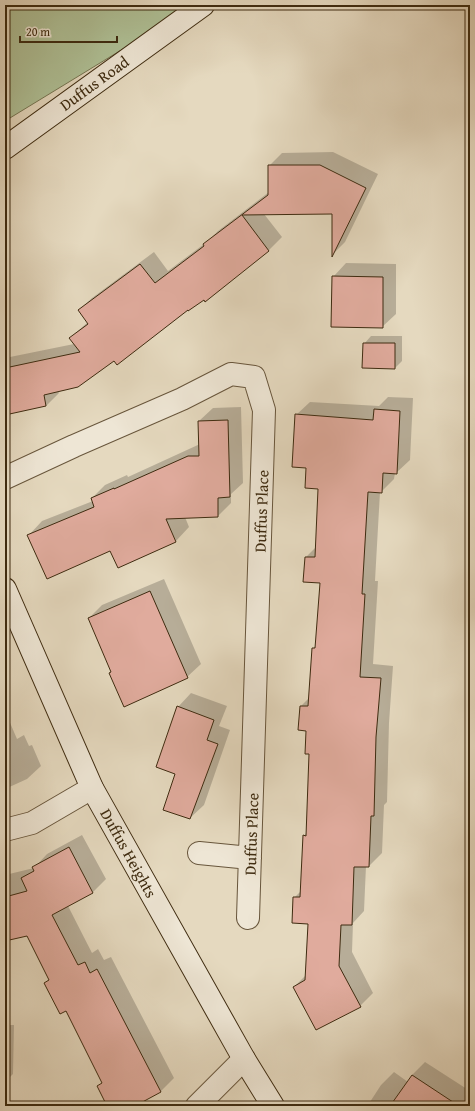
<svg xmlns="http://www.w3.org/2000/svg" width="475" height="1111" viewBox="0 0 475 1111" font-family="'Gentium Book Plus',serif">
	<style>
		.green { fill: #afc096; stroke: #767653 }
		.shadow { fill: #0003 }
		.building { fill: #e0ab9d; stroke: #3e2b10 }
		.lines { fill: none; stroke-linecap: round; stroke-linejoin: round }
		.street-casing { stroke: #68563c; stroke-width: 24 }
		.secondary-casing { stroke: #3e2b10; stroke-width: 24 }
		.street { stroke: #eee6d5; stroke-width: 22 }
		.secondary { stroke: #eee6d5; stroke-width: 22 }
		.labels { text-anchor: middle; dominant-baseline: central; stroke-width: 3; stroke-linejoin: round; paint-order: stroke }
		.street-label { font-size: 16px; fill: #3e2b10; stroke: #eee6d5 }
	</style>
	<rect width="100%" height="100%" fill="#e5d9bf"/>
	<filter id="stains"><feTurbulence type="fractalNoise" baseFrequency=".005" numOctaves="4"/><feColorMatrix values="0 0 0 0 .2 0 0 0 0 .09 0 0 0 0 .02 0 0 0 .5 -.17"/></filter>
	<radialGradient id="worn" r=".72"><stop offset=".6" stop-color="#630" stop-opacity="0"/><stop offset="1" stop-color="#630" stop-opacity=".3"/></radialGradient>
	<path class="green" d="M5 5H195L5 121Z"/>
	<path class="shadow" d="M333 152 378 174 345 242 333 254V213L264 214 282 237 269 250 205 300 204 299 114 359 58 391 59 393 46 406 5 414V358L74 344 70 338 88 322 79 310 92 298 154 252 168 271 208 241 218 231 269 192V166L282 153Z
		M346 263 396 264V314L382 327 333 277Z
		M371 336H402V361L395 368 364 344Z
		M388 397 413 398 410 460 396 473H395L394 479 381 492H380L375 581H378L373 664 393 666 389 723 387 802 384 805 382 853 369 866H366L364 911 353 923 352 952 373 993 360 1006 294 987 306 975 309 923 294 898 302 890 304 836 307 832 310 753 307 730 301 706 309 698 313 649 316 645 321 582 306 557 316 547 319 488 308 467 296 415 310 402 379 406Z
		M241 407 243 483 231 494V503L218 516 185 517 189 527 176 541 118 566 111 550 29 535 42 521 93 501 92 498 105 485 127 475 128 477 200 444 199 421 213 408Z
		M164 579 201 664 187 677 110 673 112 671 89 618 102 605Z
		M191 693 227 706 219 726 230 730 204 805 190 818 178 707Z
		M5 711 17 739 24 735 29 746 32 745 41 766 27 779 5 789Z
		M82 835 106 879 93 892 68 906 92 953 98 949 104 960 111 957 174 1078 160 1092 132 1106H108L99 1086 103 1082 66 1010 45 983 49 979 27 935 5 940V875L34 868 47 854Z
		M5 1025H14L13 1074 5 1082Z
		M425 1062 470 1091V1106L368 1105 381 1085 394 1072 408 1082 412 1075Z"/>
	<path class="building" d="M268 165H320L366 188 332 257V214L242 215 269 251 205 302 204 300 188 311V310L117 365 114 361 78 387 44 395 46 406 5 415V368L80 352 69 338 88 324 78 310 140 264 155 283 204 246 203 244 268 195Z
		M332 276 383 277V328L331 327Z
		M363 343H395V369L362 368Z
		M374 409 400 411 397 474 383 473 382 493 368 492 362 594H365L360 677 381 678 376 737 374 816H371L369 867H354L352 925H341L339 966 361 1007 316 1030 293 987 305 980 308 924 292 923 293 897H300L303 835 306 836 309 754H305L306 731 298 730 300 706H308L312 648H315L320 583 303 582 305 557H315L318 489 305 488 306 468 292 467 295 414 373 420Z
		M228 420 230 497 218 498V517L166 519 176 542 118 568 110 551 47 579 27 535 94 507 91 498 114 488V489L188 456H199L198 421Z
		M150 591 188 678 124 707 109 673 111 672 88 618Z
		M177 706 214 720 207 740 218 744 190 819 163 810 175 774 156 767Z
		M69 847 93 893 52 915 78 965 85 962 90 973 97 969 161 1092 135 1106H107L97 1086 102 1083 66 1011 60 1014 44 983 49 980 27 936 5 941V897L27 891 21 878 34 871 32 867Z
		M412 1075 459 1106H390Z"/>
	<g class="lines">
		<g class="street-casing">
			<path id="street" d="M5 478 74 446 182 399 231 374 254 377 264 410 248 918
				M5 830 32 823 92 788
				M199 853 250 858
				M197 1106 244 1059"/>
		</g>
		<g class="secondary-casing">
			<path id="secondary" d="M5 148 203 5
				M5 589 92 788 244 1059 273 1106"/>
		</g>
		<use href="#street" class="street"/>
		<use href="#secondary" class="secondary"/>
	</g>
	<g class="labels">
		<g class="street-label">
			<text transform="translate(94 83) rotate(-36)">Duffus Road</text>
			<text transform="translate(261 511) rotate(-88)">Duffus Place</text>
			<text transform="translate(251 834) rotate(-88)">Duffus Place</text>
			<text transform="translate(129 853) rotate(61)">Duffus Heights</text>
		</g>
	</g>
	<rect width="475" height="1111" fill="none" stroke="#e5d9bf" stroke-width="20"/>
	<rect x="6" y="6" width="463" height="1099" fill="none" stroke="#3e2b10" stroke-width="2"/>
	<rect x="10" y="10" width="455" height="1091" fill="none" stroke="#3e2b10"/>
	<path d="M20 36v6h97v-6" fill="none" stroke="#3e2b10" stroke-width="2"/>
	<text x="26" y="36" font-size="12" fill="#3e2b10" stroke="#eee6d5" stroke-width="3" paint-order="stroke">20 m</text>
	<rect width="100%" height="100%" filter="url(#stains)"/>
	<rect width="100%" height="100%" fill="url(#worn)"/>
</svg>
